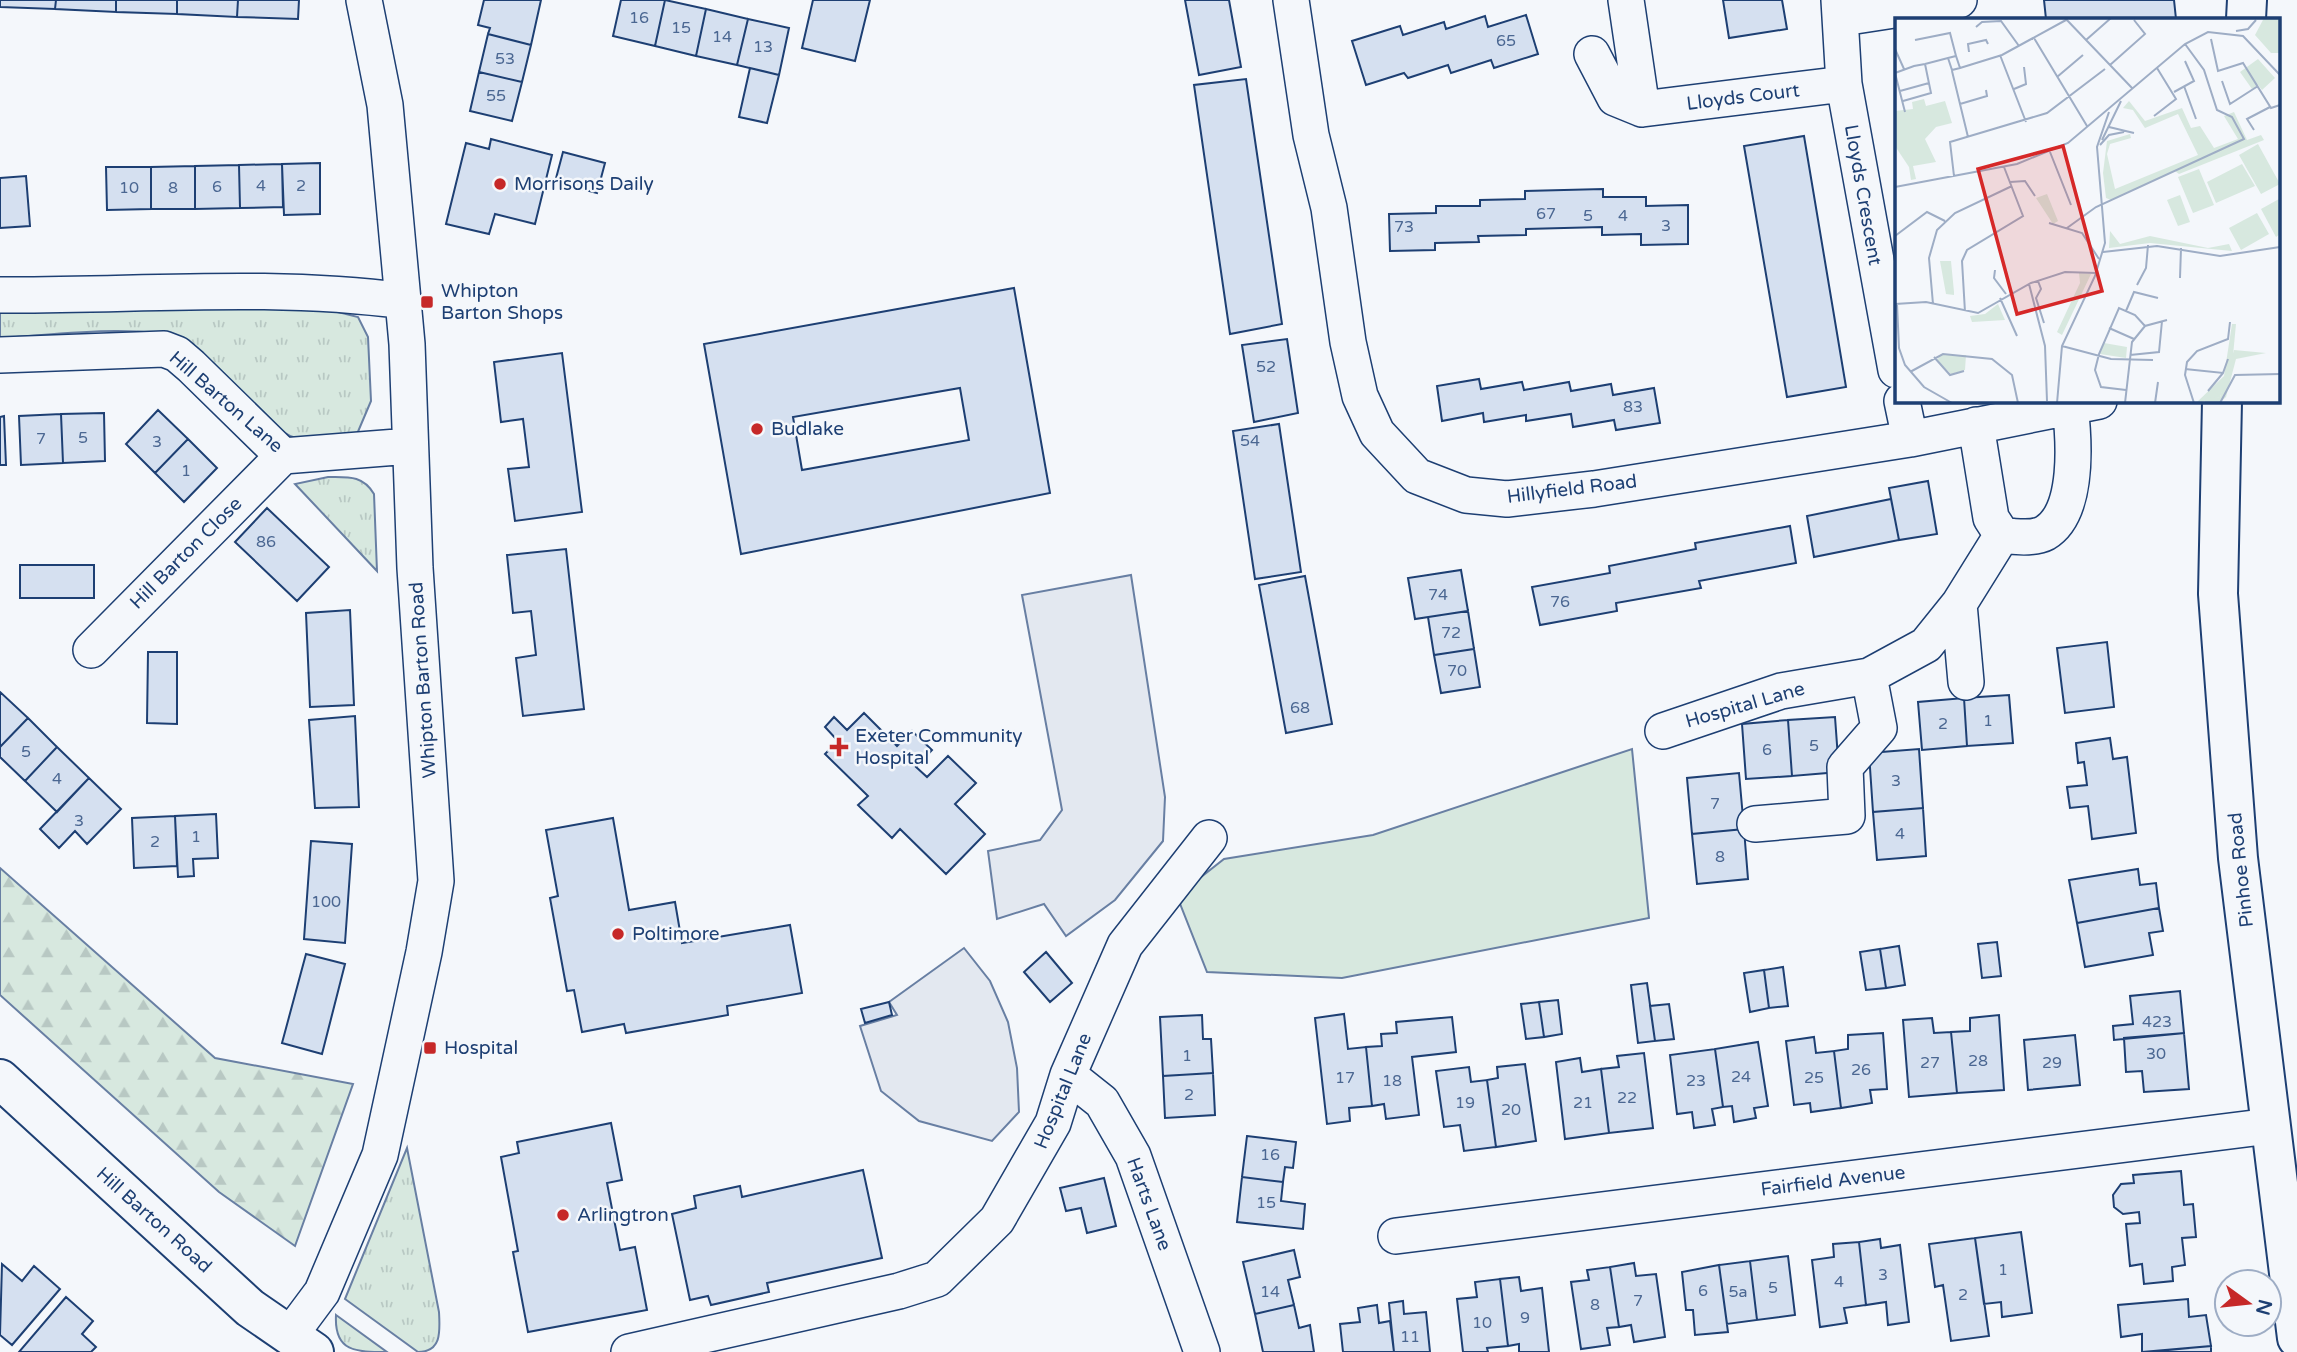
<svg xmlns="http://www.w3.org/2000/svg" width="2297" height="1352" viewBox="0 0 2297 1352" font-family="'Varela Round',sans-serif">
	<style>
		.grass { fill: url(#grass-tufts); stroke: #687fa3; stroke-width: 2 }
		.forest { fill: url(#forest-firs); stroke: #687fa3; stroke-width: 2 }
		.garden { fill: #d7e8df; stroke: #687fa3; stroke-width: 2 }
		.parking { fill: #e3e8f0; stroke: #687fa3; stroke-width: 2 }
		.building { fill: #d5e0f0; stroke: #1d3f73; stroke-width: 2; fill-rule: evenodd }
		.lines { fill: none; stroke-linecap: round; stroke-linejoin: round }
		.street-casing { stroke: #1d3f73; stroke-width: 38 }
		.secondary-casing { stroke: #1d3f73; stroke-width: 42 }
		.street { stroke: #f4f7fb; stroke-width: 35 }
		.secondary { stroke: #f4f7fb; stroke-width: 38 }
		.poi-dot { fill: #c62828; stroke: #f4f7fb; stroke-width: 2.5 }
		.labels { text-anchor: middle; dominant-baseline: central; stroke-width: 5; stroke-linejoin: round; paint-order: stroke }
		.number-label { font-size: 16px; fill: #4b6792 }
		.street-label { font-size: 19px; fill: #1d3f73; stroke: #f4f7fb }
		.poi-label { font-size: 19px; fill: #1d3f73; stroke: #f4f7fb; text-anchor: start }
		.inset-road { fill: none; stroke: #9eadc5; stroke-width: 2 }
		.view { fill: #d62828; fill-opacity: 0.15; stroke: #d62828; stroke-width: 3.5 }
		.inset-edge { fill: none; stroke: #1d3f73; stroke-width: 3.5 }
	</style>
	<defs>
		<pattern id="grass-tufts" width="24" height="20" patternUnits="userSpaceOnUse" patternTransform="scale(1.75)"><rect width="24" height="20" fill="#d7e8df"/><path d="M3 7l-1-3M5 7V3M7 7l1-3M15 17l-1-3M17 17v-4M19 17l1-3" fill="none" stroke="#b8c8c3"/></pattern>
		<pattern id="forest-firs" width="22" height="20" patternUnits="userSpaceOnUse" patternTransform="scale(1.75)"><rect width="22" height="20" fill="#d7e8df"/><path d="M5 1l3.5 6h-7zM16 11l3.5 6h-7z" fill="#b8c8c3"/></pattern>
	</defs>
	<rect width="100%" height="100%" fill="#f4f7fb"/>
	<path class="grass" d="M318 307 358 317 368 337 371 401 357 434C342 436 324 442 309 441 260 437 226 362 181 340 143 322 44 336 0 338V308Z
		M328 477C348 477 363 475 374 494L377 571 295 484Z
		M407 1148 439 1312C440 1331 442 1352 418 1352L345 1299Z
		M336 1315 387 1352C356 1352 334 1352 336 1315Z"/>
	<path class="forest" d="M0 868 215 1058 353 1084 295 1246 219 1192 0 995Z"/>
	<path class="garden" d="M1632 749 1649 918 1342 978 1207 972 1177 896 1224 859 1373 835Z"/>
	<path class="parking" d="M1131 575 1165 797 1163 841 1115 900 1066 936 1044 904 997 919 988 851 1040 840 1062 810 1022 595Z
		M964 948 990 981 1008 1022 1017 1068 1019 1112 992 1141 919 1121 881 1091 860 1026 897 1015 889 1002Z"/>
	<path class="building" d="M0 0H56L55 9 0 7Z
		M56 0H116V12L55 9Z
		M116 0H177V14L116 12Z
		M177 0H238L237 17 177 14Z
		M238 0H299L298 19 237 17Z
		M484 0H541L531 45 488 34 490 28 478 25Z
		M621 0H665L655 46 613 36Z
		M665 0 706 9 696 56 655 46Z
		M813 0H870L855 61 802 48Z
		M1185 0H1229L1241 67 1199 75Z
		M1723 0H1782L1787 29 1729 38Z
		M2044 0H2174L2176 19H2046Z
		M706 9 748 19 737 65 696 56Z
		M1526 15 1538 54 1494 68 1491 60 1451 73 1448 65 1408 78 1404 73 1366 85 1352 41 1400 26 1403 35 1444 22 1446 29 1485 16 1488 27Z
		M748 19 789 28 779 75 737 65Z
		M488 34 531 45 522 82 479 72Z
		M750 68 779 75 767 123 739 117Z
		M479 72 522 82 512 121 470 111Z
		M1246 79 1282 324 1230 334 1194 85Z
		M1804 136 1846 387 1787 397 1744 146Z
		M491 139 552 155 535 224 495 214 489 234 446 224 466 143 489 149Z
		M563 152 605 163 597 193 555 182Z
		M320 163V214L284 215 282 164Z
		M282 164 283 207 240 208 239 165Z
		M239 165 240 208 195 209V166Z
		M195 166V209H151V167Z
		M106 167H151V209L107 210Z
		M26 176 30 226 0 228V178Z
		M1603 189V197H1646V206L1688 205V244L1641 245V234L1602 235V227L1526 229V235L1478 236 1479 242 1435 243V250L1390 251 1389 214 1436 213V206H1480V200L1525 199V191Z
		M1014 288 1050 493 741 554 704 344ZM960 388 969 440 802 470 793 417Z
		M1287 339 1298 413 1254 422 1242 345Z
		M562 353 582 512 515 521 508 469 529 467 523 419 501 422 494 362Z
		M1479 379 1481 389 1522 382 1524 390 1569 382 1571 391 1611 384 1613 395 1654 388 1660 423 1616 430 1614 420 1573 427 1571 414 1526 421V415L1484 422 1483 413 1442 421 1437 386Z
		M158 410 188 439 155 473 126 444Z
		M104 413 105 461 63 463 61 414Z
		M61 414 63 463 21 465 19 416Z
		M4 416 6 465H0V417Z
		M1279 424 1301 572 1255 579 1233 431Z
		M188 439 217 468 184 502 155 473Z
		M1928 481 1937 534 1899 540 1889 488Z
		M1891 499 1899 540 1814 557 1807 516Z
		M267 508 329 567 297 601 235 542Z
		M1790 526 1796 563 1699 581 1701 588 1616 603 1617 611 1540 625 1532 587 1610 573 1609 566 1696 549 1695 543Z
		M566 549 584 709 523 716 516 658 536 655 531 611 513 613 507 555Z
		M20 565H94V598H20Z
		M1461 570 1468 611 1415 619 1408 578Z
		M1305 576 1332 724 1286 733 1259 585Z
		M350 610 354 705 310 707 306 613Z
		M1468 611 1474 649 1434 655 1428 617Z
		M2107 642 2114 707 2065 713 2057 648Z
		M1474 649 1480 687 1441 693 1434 655Z
		M148 652H177V724L147 723Z
		M0 692 28 718 0 747Z
		M2009 695 2013 743 1967 746 1964 698Z
		M1964 698 1967 746 1922 750 1918 702Z
		M864 713 897 746 912 731 932 750 916 767 927 777 948 756 976 783 955 804 985 834 946 874 900 829 892 838 858 805 868 796 825 754 838 741 825 727 834 717 847 730Z
		M355 716 359 807 315 808 309 720Z
		M1835 717 1839 772 1792 776 1788 720Z
		M28 718 57 747 25 781 0 757V747Z
		M1788 720 1792 776 1746 779 1742 724Z
		M2110 738 2113 759 2127 757 2136 833 2092 839 2088 806 2070 808 2067 787 2087 785 2084 762 2078 763 2076 743Z
		M57 747 89 778 57 812 25 781Z
		M1919 749 1923 808 1873 812 1869 753Z
		M1739 773 1744 829 1692 834 1687 778Z
		M89 778 121 809 87 844 75 831 59 848 40 829Z
		M1923 808 1926 856 1877 860 1873 812Z
		M216 814 218 858 193 859 194 876 178 877 175 816Z
		M175 816 177 866 134 868 132 818Z
		M613 818 629 910 675 902 682 943 790 925 802 993 727 1006 728 1015 626 1033 624 1024 582 1032 574 990 567 991 550 898 558 896 546 830Z
		M1744 829 1748 879 1697 884 1692 834Z
		M311 841 352 844 345 943 304 939Z
		M2138 869 2140 885 2156 883 2159 908 2077 923 2069 880Z
		M2159 908 2163 931 2149 933 2153 955 2085 967 2077 923Z
		M1997 942 2001 976 1982 978 1978 944Z
		M1899 946 1905 985 1886 988 1880 949Z
		M1880 949 1886 988 1866 990 1860 952Z
		M1046 952 1072 983 1050 1002 1024 972Z
		M306 954 345 964 322 1054 282 1043Z
		M1783 967 1788 1006 1769 1008 1764 970Z
		M1764 970 1769 1008 1750 1012 1744 973Z
		M1647 983 1655 1041 1638 1043 1631 985Z
		M2180 991 2184 1033 2114 1040 2113 1026 2133 1024 2130 996Z
		M1558 1000 1562 1034 1544 1037 1539 1002Z
		M889 1002 892 1015 865 1023 861 1009Z
		M1539 1002 1544 1037 1526 1039 1521 1004Z
		M1669 1004 1674 1039 1655 1041 1650 1006Z
		M1344 1014 1348 1049 1366 1047 1372 1106 1349 1108 1350 1121 1327 1124 1315 1018Z
		M1202 1015 1203 1039H1211L1213 1073 1163 1076 1160 1017Z
		M1999 1015 2004 1090 1957 1093 1951 1032 1970 1031V1018Z
		M1452 1017 1456 1052 1412 1057 1419 1115 1386 1119 1384 1104 1372 1106 1366 1047 1382 1046 1381 1034 1397 1033 1396 1022Z
		M1932 1018 1934 1033 1951 1032 1957 1093 1909 1097 1903 1020Z
		M1883 1033 1887 1089 1870 1090 1872 1103 1841 1108 1834 1051 1848 1049V1035Z
		M2184 1033 2189 1089 2144 1092 2142 1071 2126 1072 2124 1038Z
		M2075 1035 2080 1085 2028 1090 2024 1040Z
		M1814 1037 1816 1053 1834 1051 1841 1108 1811 1112 1810 1103 1794 1105 1786 1041Z
		M1758 1042 1768 1106 1754 1108 1756 1118 1734 1122 1732 1106 1723 1107 1715 1049Z
		M1715 1049 1723 1107 1712 1109 1715 1125 1694 1128 1692 1112 1677 1114 1670 1055Z
		M1644 1053 1653 1128 1609 1133 1601 1069 1619 1067 1617 1056Z
		M1580 1058 1582 1072 1601 1069 1609 1133 1565 1139 1556 1062Z
		M1525 1064 1536 1141 1496 1147 1487 1080 1498 1078 1497 1067Z
		M1469 1067 1471 1082 1487 1080 1496 1147 1464 1151 1460 1125 1444 1127 1436 1071Z
		M1213 1073 1215 1115 1165 1118 1163 1076Z
		M611 1123 622 1180 607 1183 620 1250 635 1247 647 1310 528 1332 513 1252 518 1251 501 1157 519 1153 517 1142Z
		M1247 1136 1296 1142 1293 1168 1285 1167 1283 1182 1242 1177Z
		M863 1170 882 1258 767 1283 769 1292 711 1305 708 1296 690 1300 672 1214 696 1208 694 1196 740 1186 742 1197Z
		M2181 1171 2184 1205 2193 1204 2196 1237 2182 1238 2185 1265 2172 1267 2173 1281 2144 1284 2142 1264 2130 1266 2126 1224 2140 1223 2139 1212 2123 1214 2114 1207 2113 1195 2121 1184 2134 1183 2133 1175Z
		M1242 1177 1283 1182 1281 1201 1305 1204 1303 1229 1237 1222Z
		M1104 1178 1116 1226 1087 1233 1081 1208 1066 1211 1060 1188Z
		M2021 1232 2032 1313 2002 1317 2001 1302 1984 1304 1975 1238Z
		M1975 1238 1989 1336 1951 1341 1943 1285 1935 1287 1929 1244Z
		M1880 1239 1881 1248 1900 1245 1909 1322 1888 1325 1886 1302 1866 1305 1859 1242Z
		M1859 1242 1866 1305 1844 1308 1847 1323 1820 1327 1812 1260 1834 1257 1833 1244Z
		M1294 1250 1300 1277 1288 1280 1294 1305 1255 1314 1243 1262Z
		M1788 1256 1795 1315 1757 1320 1750 1261Z
		M1750 1261 1757 1320 1727 1324 1719 1265Z
		M1634 1263 1636 1276 1656 1274 1665 1337 1634 1342 1631 1325 1619 1327 1610 1267Z
		M2 1264 22 1281 34 1266 60 1289 12 1345 0 1335Z
		M1719 1265 1728 1332 1695 1335 1693 1310H1686L1682 1272Z
		M1610 1267 1619 1327 1607 1328 1610 1345 1581 1349 1571 1282 1589 1280 1587 1270Z
		M1519 1277 1521 1291 1542 1288 1549 1352H1519V1344L1508 1346 1500 1279Z
		M1500 1279 1508 1346 1487 1348 1488 1352H1463L1457 1299 1477 1297 1475 1282Z
		M66 1297 93 1321 82 1334 96 1347 91 1352H19Z
		M2188 1299 2189 1317 2206 1315 2211 1346 2142 1352V1334L2121 1337 2118 1305Z
		M1403 1301 1404 1314 1426 1312 1430 1352H1394L1389 1303Z
		M1294 1305 1299 1328 1310 1325 1314 1352H1263L1255 1314Z
		M1377 1305 1379 1323 1390 1321 1394 1352H1343L1340 1324 1360 1322 1358 1308Z
		M2211 1346V1352H2147Z"/>
	<g class="lines">
		<g class="street-casing">
			<path id="street" d="M1291 0 1311 135 1329 208 1348 342 1360 396 1377 433 1417 476 1466 495 1507 499 1594 489 1910 439 2099 401
				M1626 0 1642 109
				M1839 0 1844 84 1896 370
				M1842 18 1959 0
				M1592 54 1615 98 1642 109 1844 84
				M0 295C134 296 269 283 403 301
				M0 355 164 349 177 354 191 366 283 456 410 446
				M1902 401 1910 439
				M2002 535C2015 537 2034 539 2045 533 2080 512 2074 439 2070 405
				M1959 604 1966 682
				M91 650 283 456
				M1663 731 1781 691 1869 676 1926 645 1959 604 2002 535 1991 518 1976 425
				M1755 824 1847 816 1845 767 1879 728 1869 676
				M1068 1075 1102 1102 1133 1156 1202 1352
				M1396 1236 2270 1126
				M290 1335 322 1292 380 1155 424 952 436 881 415 568 407 344 385 105 364 0
				M629 1352 899 1291 937 1279 997 1220 1053 1123 1068 1075 1125 945 1209 838"/>
		</g>
		<g class="secondary-casing">
			<path id="secondary" d="M2246 19 2247 0
				M2222 401 2218 594 2238 858 2297 1338
				M0 1079 250 1308 314 1352"/>
		</g>
		<use href="#street" class="street"/>
		<use href="#secondary" class="secondary"/>
	</g>
	<g class="poi-dot">
		<circle cx="500" cy="184" r="7"/>
		<rect x="420" y="295" width="14" height="14" rx="3.5"/>
		<circle cx="757" cy="429" r="7"/>
		<path d="M835.5 736.5h7v7h7v7h-7v7h-7v-7h-7v-7h7z"/>
		<circle cx="618" cy="934" r="7"/>
		<rect x="423" y="1041" width="14" height="14" rx="3.5"/>
		<circle cx="563" cy="1215" r="7"/>
	</g>
	<g class="labels">
		<g class="number-label">
			<text x="639" y="18">16</text>
			<text x="681" y="28">15</text>
			<text x="722" y="37">14</text>
			<text x="1506" y="41">65</text>
			<text x="763" y="47">13</text>
			<text x="505" y="59">53</text>
			<text x="496" y="96">55</text>
			<text x="261" y="186">4</text>
			<text x="301" y="186">2</text>
			<text x="217" y="187">6</text>
			<text x="129" y="188">10</text>
			<text x="173" y="188">8</text>
			<text x="1546" y="214">67</text>
			<text x="1588" y="216">5</text>
			<text x="1623" y="216">4</text>
			<text x="1666" y="226">3</text>
			<text x="1404" y="227">73</text>
			<text x="1266" y="367">52</text>
			<text x="1633" y="407">83</text>
			<text x="83" y="438">5</text>
			<text x="41" y="439">7</text>
			<text x="1250" y="441">54</text>
			<text x="157" y="442">3</text>
			<text x="186" y="471">1</text>
			<text x="266" y="542">86</text>
			<text x="1438" y="595">74</text>
			<text x="1560" y="602">76</text>
			<text x="1451" y="633">72</text>
			<text x="1457" y="671">70</text>
			<text x="1300" y="708">68</text>
			<text x="1988" y="721">1</text>
			<text x="1943" y="724">2</text>
			<text x="1814" y="746">5</text>
			<text x="1767" y="750">6</text>
			<text x="26" y="752">5</text>
			<text x="57" y="779">4</text>
			<text x="1896" y="781">3</text>
			<text x="1715" y="804">7</text>
			<text x="79" y="821">3</text>
			<text x="1900" y="834">4</text>
			<text x="196" y="837">1</text>
			<text x="155" y="842">2</text>
			<text x="1720" y="857">8</text>
			<text x="326" y="902">100</text>
			<text x="2157" y="1022">423</text>
			<text x="2156" y="1054">30</text>
			<text x="1187" y="1056">1</text>
			<text x="1978" y="1061">28</text>
			<text x="1930" y="1063">27</text>
			<text x="2052" y="1063">29</text>
			<text x="1861" y="1070">26</text>
			<text x="1741" y="1077">24</text>
			<text x="1345" y="1078">17</text>
			<text x="1814" y="1078">25</text>
			<text x="1392" y="1081">18</text>
			<text x="1696" y="1081">23</text>
			<text x="1189" y="1095">2</text>
			<text x="1627" y="1098">22</text>
			<text x="1465" y="1103">19</text>
			<text x="1583" y="1103">21</text>
			<text x="1511" y="1110">20</text>
			<text x="1270" y="1155">16</text>
			<text x="1266" y="1203">15</text>
			<text x="2003" y="1270">1</text>
			<text x="1883" y="1275">3</text>
			<text x="1839" y="1282">4</text>
			<text x="1773" y="1288">5</text>
			<text x="1703" y="1291">6</text>
			<text x="1270" y="1292">14</text>
			<text x="1738" y="1292">5a</text>
			<text x="1963" y="1295">2</text>
			<text x="1638" y="1301">7</text>
			<text x="1595" y="1305">8</text>
			<text x="1525" y="1318">9</text>
			<text x="1482" y="1323">10</text>
			<text x="1410" y="1337">11</text>
		</g>
		<g class="street-label">
			<text transform="translate(1743 97) rotate(-7)">Lloyds Court</text>
			<text transform="translate(1863 195) rotate(80)">Lloyds Crescent</text>
			<text transform="translate(226 402) rotate(41)">Hill Barton Lane</text>
			<text transform="translate(1572 489) rotate(-7)">Hillyfield Road</text>
			<text transform="translate(186 553) rotate(-45)">Hill Barton Close</text>
			<text transform="translate(423 680) rotate(-94)">Whipton Barton Road</text>
			<text transform="translate(1745 705) rotate(-16)">Hospital Lane</text>
			<text transform="translate(2241 870) rotate(-96)">Pinhoe Road</text>
			<text transform="translate(1063 1091) rotate(-68)">Hospital Lane</text>
			<text transform="translate(1833 1181) rotate(-7)">Fairfield Avenue</text>
			<text transform="translate(1149 1204) rotate(70)">Harts Lane</text>
			<text transform="translate(154 1220) rotate(42)">Hill Barton Road</text>
		</g>
		<g class="poi-label">
			<text x="514" y="184">Morrisons Daily</text>
			<text x="441" y="291">Whipton<tspan x="441" dy="22">Barton Shops</tspan></text>
			<text x="771" y="429">Budlake</text>
			<text x="855" y="736">Exeter Community<tspan x="855" dy="22">Hospital</tspan></text>
			<text x="632" y="934">Poltimore</text>
			<text x="444" y="1048">Hospital</text>
			<text x="577" y="1215">Arlingtron</text>
		</g>
	</g>
	<g transform="translate(1895 18)">
		<rect width="385" height="385" fill="#f4f7fb"/>
		<path d="M363 41 380 60 367 72 363 67 357 71 345 54ZM103 286 110 302 77 304 75 298 90 296ZM337 306H341L337 348 325 379 301 385 329 358Z" fill="#d7e8df"/>
		<path d="M234 83 250 103 287 90 296 110 305 108 319 130 343 121 329 98 339 94 352 122 366 117 369 122 284 156 280 153 216 182 211 180 208 155 212 123 235 116 236 120 215 126 212 136 220 171 303 137 283 96 250 110 238 92 228 90ZM215 213 225 226 255 218 313 230 334 226 337 233 255 225 214 230ZM184 255 196 256 167 317 162 314 185 265ZM339 332 371 335 341 341 331 379 324 385H310V380L325 379Z" fill="#d7e8df"/>
		<path d="M369 0H385V35H376L360 17ZM29 81 31 88 50 83 57 105 41 109 30 121 41 144 18 148 21 161 16 162 14 149 0 128V93L18 91 17 84ZM56 243 59 274V277L51 276 45 243ZM209 325 232 329 231 340 205 336ZM46 337H71L70 352 56 356 42 342Z" fill="#d7e8df"/>
		<path d="M363 126 385 166 366 176 344 137ZM347 146 360 168 321 185 312 164ZM304 151 319 187 298 195 283 159ZM152 176 163 203 158 206 141 180ZM285 177 295 204 283 208 272 182ZM384 181 385 216 381 219 366 191ZM362 195 374 216 346 232 334 210Z" fill="#d7e8df"/>
		<path class="inset-road" d="M170 0 237 70M81 9 87 4 106 3 124 28M341 13 353 11 361 2M139 20 192 108M316 21 323 53 348 45 376 90 385 87M20 22 55 15 61 38M191 22 216 0M0 31 9 51M74 34 73 26 91 22 93 26M105 37 131 104M215 47 250 16 239 2M65 50 107 37 171 2M57 53 73 119M0 55 19 48 30 46 53 40 61 38 65 50 57 52 53 40M0 55 10 94M162 59 188 37M327 63 335 86 363 68M289 68 301 101M119 71 131 66 129 49M5 73 34 65M279 74 299 63 290 43M8 83 36 75 30 46M65 86 92 78 91 72M259 98 281 81 262 50M214 109 239 115M359 112 352 101 375 89M207 122 226 83M205 127 214 117 229 114M155 134 176 187M59 158 55 124 152 95 210 51M115 164 130 163 140 178M0 169 122 146 173 125 290 26 313 14 348 18 385 57M154 205 187 215 204 241M172 210 201 189 349 121 337 99 322 92 309 52 290 26M0 218 32 194 50 203M208 234 262 228 325 238 385 229M100 252 99 260 111 276M285 260 286 230M143 263 146 271 141 280 149 305M134 266 150 328 152 383M242 267 251 250 253 227M105 280 122 318M0 286 31 284 83 295 136 265 170 254 201 255M2 286 4 330 10 347 29 369 57 385M38 286 34 240 42 212 60 195 117 168M231 293 239 274 263 280M70 294 67 243 72 232 128 198 109 149M214 310 239 321M167 328 216 341 258 342M235 337 264 334 267 303M39 339 55 357 69 353M290 351 328 355 333 341M15 354 48 336 97 341 117 357 123 385M231 372 206 369 200 352 204 336 224 290 240 297 250 308M313 373 328 355M162 385 167 328 200 258 210 225 202 129 214 94M230 385 237 324 250 308 272 302M260 385 263 364M299 385 290 357 292 344 302 333 333 321 335 304M325 385 340 357 385 356"/>
		<path class="view" d="M168 128 207 273 122 296 83 151Z"/>
		<rect width="385" height="385" class="inset-edge"/>
	</g>
	<g transform="translate(2248 1303) rotate(105)"><circle r="33" fill="#f4f7fb" stroke="#9eadc5" stroke-width="2"/>
	<path d="M0-5L12 26L0 18L-12 26Z" fill="#c62828"/>
	<text y="-10" font-size="19" font-weight="bold" text-anchor="middle" fill="#1d3f73">N</text>
	</g>
</svg>
